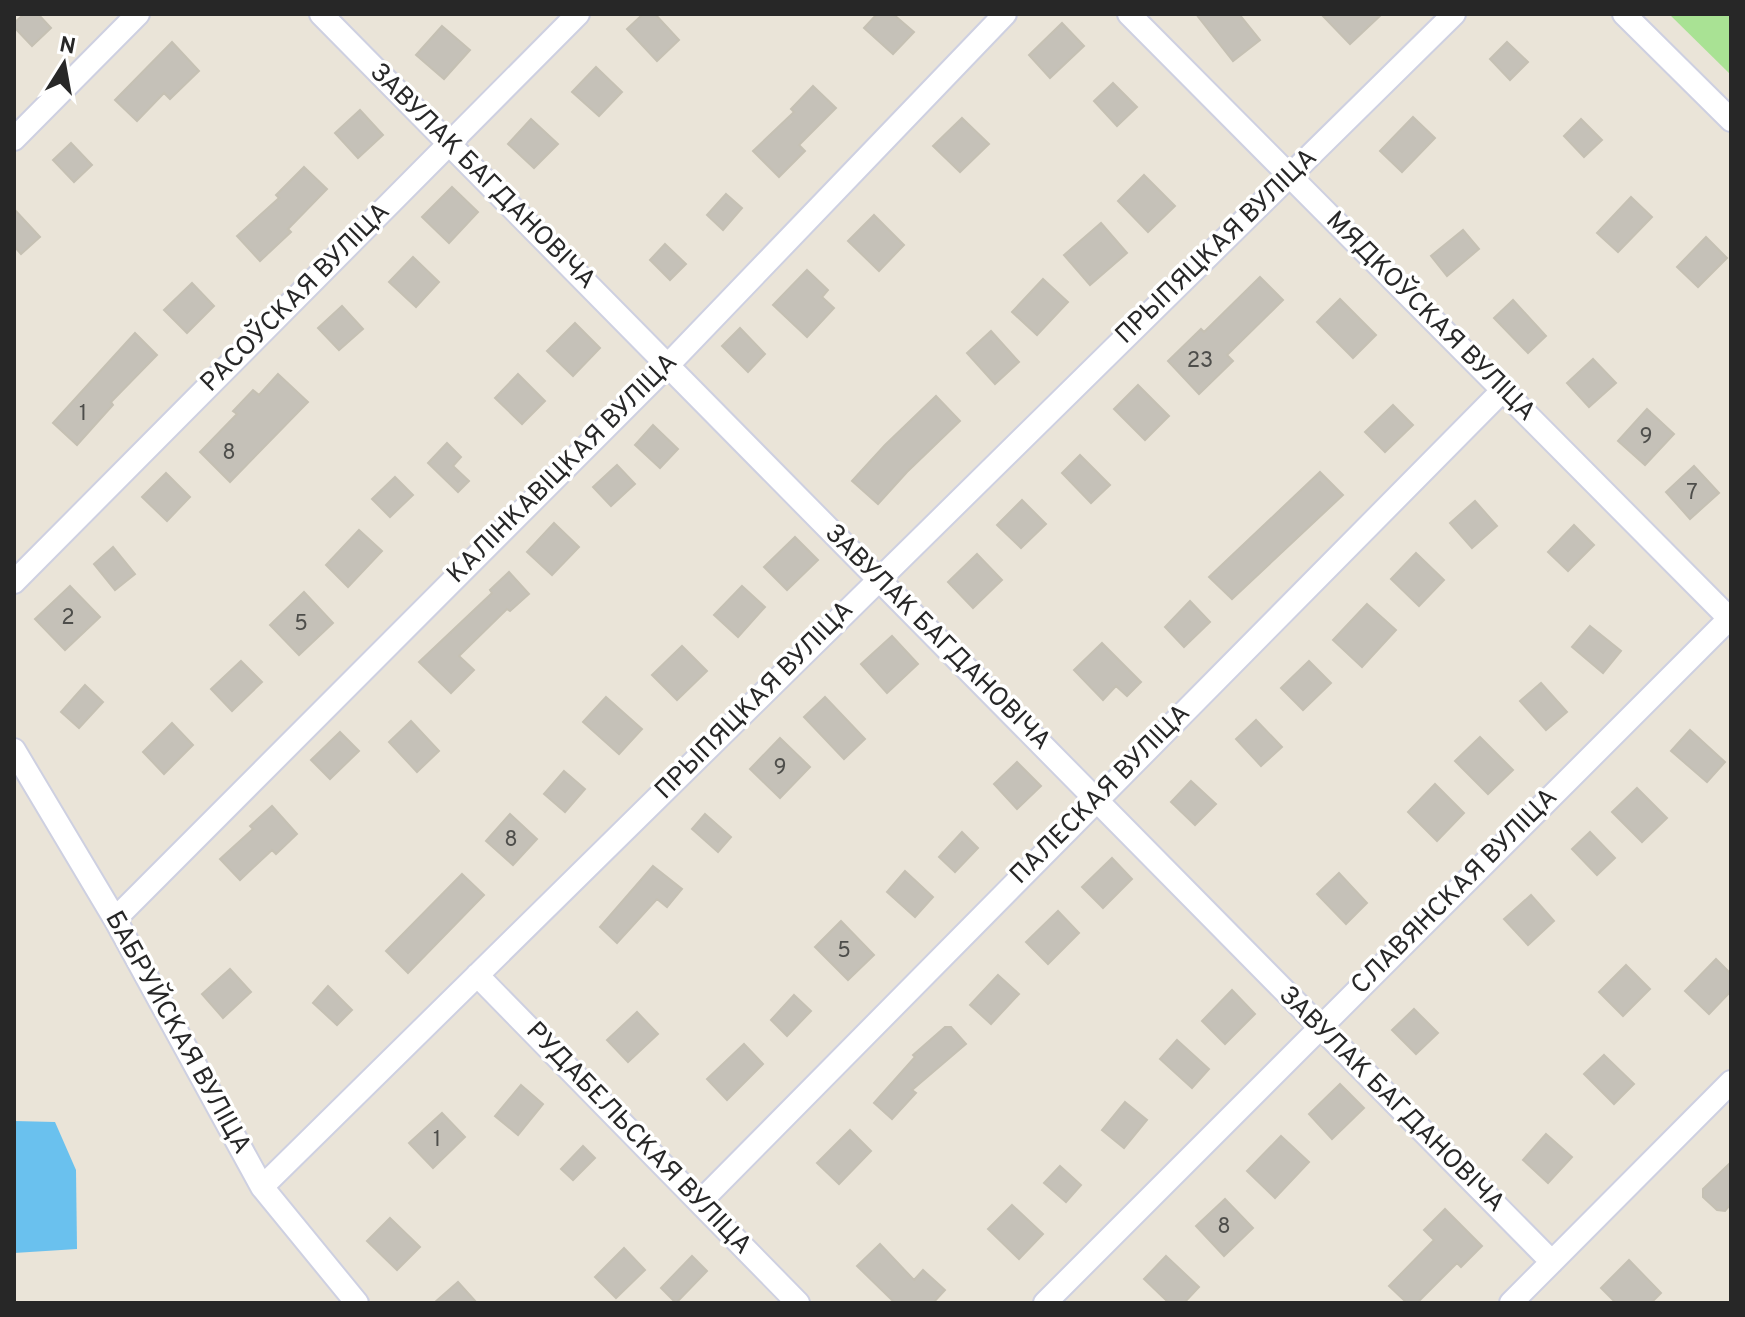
<svg xmlns="http://www.w3.org/2000/svg" width="1745" height="1317" viewBox="0 0 1745 1317" font-family="Overpass,sans-serif">
	<style>
		.green { fill: #a9e294 }
		.water { fill: #6ac1ee }
		.building { fill: #c5c1b8; stroke: #c5c0b3; stroke-width: 2 }
		.lines { fill: none; stroke-linecap: round; stroke-linejoin: round }
		.minor-casing { stroke: #ced0e1; stroke-width: 26 }
		.minor { stroke: #fff; stroke-width: 22 }
		.labels { text-anchor: middle; dominant-baseline: central; stroke-width: 7; stroke-linejoin: round; paint-order: stroke }
		.number-label { font-size: 22px; fill: #4e4e4b }
		.street-label { font-size: 26px; fill: #272727; stroke: #fff }
	</style>
	<rect width="100%" height="100%" fill="#eae4d8"/>
	<path class="green" d="M1669 14H1731V75Z"/>
	<path class="water" d="M14 1121 55 1122 76 1170 77 1249 14 1253Z"/>
	<path class="building" d="M24 14H38L51 28 32 46 14 27V23Z
		M643 14H655L679 40 657 61 627 29Z
		M877 14H893L914 32 893 54 864 28Z
		M1196 14H1239L1260 40 1233 61Z
		M1321 14H1382L1350 44Z
		M1062 23 1084 46 1050 78 1029 55Z
		M442 26 470 50 444 79 416 55Z
		M172 42 199 71 170 99 164 93 137 121 115 100Z
		M1507 42 1528 62 1510 80 1490 59Z
		M596 67 622 92 599 116 572 92Z
		M1113 83 1137 107 1117 126 1094 101Z
		M813 86 836 108 799 145 805 151 779 177 753 151 794 112 791 109Z
		M360 110 383 135 358 158 335 133Z
		M1413 117 1435 138 1402 172 1380 151Z
		M962 118 989 144 960 172 933 146Z
		M531 119 558 144 534 168 508 144Z
		M1581 119 1602 140 1584 157 1564 136Z
		M71 143 92 165 74 182 53 160Z
		M304 167 327 189 288 229 291 232 260 261 237 236 279 198 276 195Z
		M1144 175 1175 206 1148 232 1118 201Z
		M452 187 478 212 449 243 422 217Z
		M726 194 742 208 723 230 707 215Z
		M1631 197 1652 217 1618 252 1597 233Z
		M14 209 40 237 21 254 14 246Z
		M874 215 904 245 879 271 848 241Z
		M1101 223 1127 253 1090 285 1064 255Z
		M1463 230 1479 249 1447 276 1431 256Z
		M1706 237 1727 258 1698 287 1677 267Z
		M665 244 686 264 670 280 650 260Z
		M413 257 439 282 416 307 389 282Z
		M807 270 828 290 822 297 834 308 807 337 773 305Z
		M1260 277 1283 300 1227 355 1233 361 1199 394 1168 361 1201 329 1204 332Z
		M1043 279 1068 302 1037 335 1012 312Z
		M192 283 214 306 187 333 164 310Z
		M1340 299 1376 335 1353 358 1317 322Z
		M1513 300 1546 336 1528 353 1494 318Z
		M342 306 363 329 339 350 318 328Z
		M575 323 600 348 573 376 547 351Z
		M740 328 765 354 748 372 722 346Z
		M991 331 1019 362 995 384 967 353Z
		M135 333 157 355 111 402 113 405 77 445 53 423Z
		M1593 359 1616 383 1589 407 1567 383Z
		M278 374 308 402 230 482 200 452 237 414 233 411 253 390 259 395Z
		M518 374 545 401 522 424 495 398Z
		M1138 385 1169 416 1145 440 1114 409Z
		M936 396 960 421 907 472 878 504 852 481 885 445Z
		M1393 405 1413 425 1385 452 1365 432Z
		M1647 409 1674 434 1645 465 1618 441Z
		M653 425 678 449 660 468 635 445Z
		M447 443 461 457 453 466 469 481 458 492 428 463Z
		M1080 455 1110 485 1091 503 1062 473Z
		M617 465 635 484 611 506 593 487Z
		M1694 466 1719 493 1690 519 1666 492Z
		M1320 472 1343 495 1232 599 1209 577Z
		M166 473 190 497 167 521 142 497Z
		M395 477 413 495 390 517 372 499Z
		M1022 500 1046 524 1021 548 997 525Z
		M1475 501 1497 526 1472 548 1450 523Z
		M554 523 579 547 552 575 527 552Z
		M1574 525 1594 545 1568 571 1548 552Z
		M359 530 382 551 348 587 326 565Z
		M795 537 818 560 787 590 764 567Z
		M113 547 135 574 115 590 94 564Z
		M1416 553 1444 580 1419 606 1391 579Z
		M977 554 1002 580 973 608 948 582Z
		M509 572 529 594 510 611 507 609 459 656 474 670 451 693 419 662 492 593 490 590Z
		M70 586 100 617 65 650 35 619Z
		M742 586 765 607 738 637 714 615Z
		M304 592 333 623 299 655 270 625Z
		M1190 601 1210 622 1184 647 1165 627Z
		M1367 604 1396 630 1362 667 1333 640Z
		M1590 626 1621 651 1603 673 1572 647Z
		M892 636 918 664 887 693 861 664Z
		M1102 643 1141 682 1127 696 1116 686 1103 700 1074 670Z
		M682 646 707 671 677 700 652 675Z
		M241 661 262 682 232 711 211 689Z
		M1309 661 1331 683 1303 710 1281 688Z
		M1541 683 1567 712 1546 730 1520 701Z
		M85 685 103 702 79 728 61 712Z
		M606 697 642 729 619 754 583 722Z
		M825 697 865 739 844 759 804 717Z
		M1256 720 1282 747 1261 766 1236 739Z
		M411 721 439 751 417 772 389 742Z
		M172 723 193 745 164 774 143 752Z
		M1690 730 1725 762 1707 782 1671 751Z
		M340 732 359 751 330 779 311 760Z
		M1480 737 1513 770 1488 794 1455 761Z
		M780 738 810 767 780 798 750 769Z
		M1017 762 1041 786 1017 809 994 784Z
		M564 771 585 789 565 812 544 794Z
		M1191 781 1216 804 1195 825 1171 802Z
		M1435 784 1464 813 1437 841 1408 812Z
		M1637 788 1667 818 1642 842 1612 812Z
		M272 806 297 834 276 854 272 850 240 880 220 859 253 829 250 826Z
		M510 814 537 839 513 865 486 841Z
		M705 814 731 837 718 852 692 829Z
		M962 832 978 848 955 872 939 857Z
		M1590 832 1615 858 1597 875 1572 849Z
		M1112 858 1132 879 1103 908 1082 887Z
		M653 866 682 889 667 907 657 899 617 943 600 927Z
		M905 871 933 897 915 917 887 892Z
		M1339 873 1367 903 1346 924 1317 894Z
		M462 874 484 895 408 973 386 951Z
		M1531 895 1554 921 1528 945 1504 919Z
		M1058 911 1079 933 1048 964 1026 942Z
		M841 921 874 955 848 980 815 947Z
		M1716 959 1731 974V991L1709 1014 1685 991Z
		M1626 965 1650 989 1623 1016 1599 992Z
		M230 969 251 992 223 1018 202 994Z
		M998 975 1019 994 991 1024 970 1005Z
		M328 986 352 1010 337 1025 313 1003Z
		M1232 990 1255 1014 1225 1044 1202 1021Z
		M794 995 811 1011 787 1036 771 1020Z
		M1414 1009 1438 1033 1416 1054 1392 1030Z
		M637 1012 658 1034 628 1062 607 1040Z
		M945 1027H951L966 1044 912 1090 916 1093 892 1119 874 1103 915 1057 913 1055Z
		M1177 1040 1209 1069 1192 1088 1160 1059Z
		M744 1044 763 1064 727 1100 707 1079Z
		M1604 1055 1634 1084 1614 1104 1584 1074Z
		M1340 1084 1364 1108 1332 1139 1309 1114Z
		M521 1085 543 1104 518 1135 495 1116Z
		M1125 1102 1147 1120 1124 1148 1102 1130Z
		M442 1113 465 1137 433 1168 409 1143Z
		M850 1130 871 1151 839 1184 817 1163Z
		M1546 1134 1572 1157 1548 1183 1523 1160Z
		M1281 1136 1309 1162 1275 1198 1247 1171Z
		M583 1146 595 1158 573 1180 561 1169Z
		M1731 1162V1204L1725 1211 1717 1210 1703 1197V1189Z
		M1060 1166 1081 1185 1066 1202 1044 1183Z
		M1225 1199 1253 1228 1224 1256 1196 1226Z
		M1012 1205 1043 1234 1019 1259 988 1229Z
		M1445 1209 1482 1246 1461 1267 1457 1263 1417 1303H1407L1389 1286 1434 1240 1424 1230Z
		M390 1218 420 1247 397 1270 367 1241Z
		M880 1244 914 1280 923 1270 945 1290 933 1303H895L857 1266Z
		M624 1248 645 1270 616 1298 595 1277Z
		M692 1256 707 1271 676 1303 661 1288Z
		M1166 1256 1199 1287 1184 1303H1169L1144 1279Z
		M1629 1260 1661 1293 1651 1303H1616L1601 1288Z
		M458 1282 477 1303H434Z"/>
	<g class="lines">
		<g class="minor-casing">
			<path id="minor" d="M321 14 1552 1262
				M1129 14 1731 620
				M1624 14 1731 120
				M14 139 138 14
				M14 582 578 14
				M14 750 115 919 262 1187 357 1303
				M115 919 668 365 1005 14
				M477 975 798 1303
				M262 1187 1454 14
				M700 1202 1503 390
				M1045 1303 1730 618
				M1511 1303 1731 1082"/>
		</g>
		<use href="#minor" class="minor"/>
	</g>
	<g class="labels">
		<g class="number-label">
			<text x="1200" y="361">23</text>
			<text x="83" y="414">1</text>
			<text x="1646" y="437">9</text>
			<text x="229" y="453">8</text>
			<text x="1692" y="493">7</text>
			<text x="68" y="618">2</text>
			<text x="301" y="624">5</text>
			<text x="780" y="768">9</text>
			<text x="511" y="840">8</text>
			<text x="844" y="951">5</text>
			<text x="437" y="1140">1</text>
			<text x="1224" y="1227">8</text>
		</g>
		<g class="street-label">
			<text transform="translate(482 177) rotate(45)">ЗАВУЛАК БАГДАНОВІЧА</text>
			<text transform="translate(1217 247) rotate(-44)">ПРЫПЯЦКАЯ ВУЛІЦА</text>
			<text transform="translate(296 298) rotate(-45)">РАСОЎСКАЯ ВУЛІЦА</text>
			<text transform="translate(1430 317) rotate(45)">МЯДКОЎСКАЯ ВУЛІЦА</text>
			<text transform="translate(563 469) rotate(-45)">КАЛІНКАВІЦКАЯ ВУЛІЦА</text>
			<text transform="translate(937 638) rotate(45)">ЗАВУЛАК БАГДАНОВІЧА</text>
			<text transform="translate(755 701) rotate(-45)">ПРЫПЯЦКАЯ ВУЛІЦА</text>
			<text transform="translate(1101 795) rotate(-45)">ПАЛЕСКАЯ ВУЛІЦА</text>
			<text transform="translate(1455 892) rotate(-45)">СЛАВЯНСКАЯ ВУЛІЦА</text>
			<text transform="translate(177 1033) rotate(61)">БАБРУЙСКАЯ ВУЛІЦА</text>
			<text transform="translate(1391 1100) rotate(45)">ЗАВУЛАК БАГДАНОВІЧА</text>
			<text transform="translate(638 1139) rotate(46)">РУДАБЕЛЬСКАЯ ВУЛІЦА</text>
		</g>
	</g>
	<rect width="1745" height="1317" fill="none" stroke="#272727" stroke-width="32"/>
	<g transform="translate(64 64) rotate(11)" stroke="#ffffff" stroke-width="6" paint-order="stroke">
	<path d="M0-6L14 30L0 20L-14 30Z" fill="#272727"/>
	<text y="-12" font-size="22" font-weight="bold" text-anchor="middle" fill="#272727">N</text>
	</g>
</svg>
